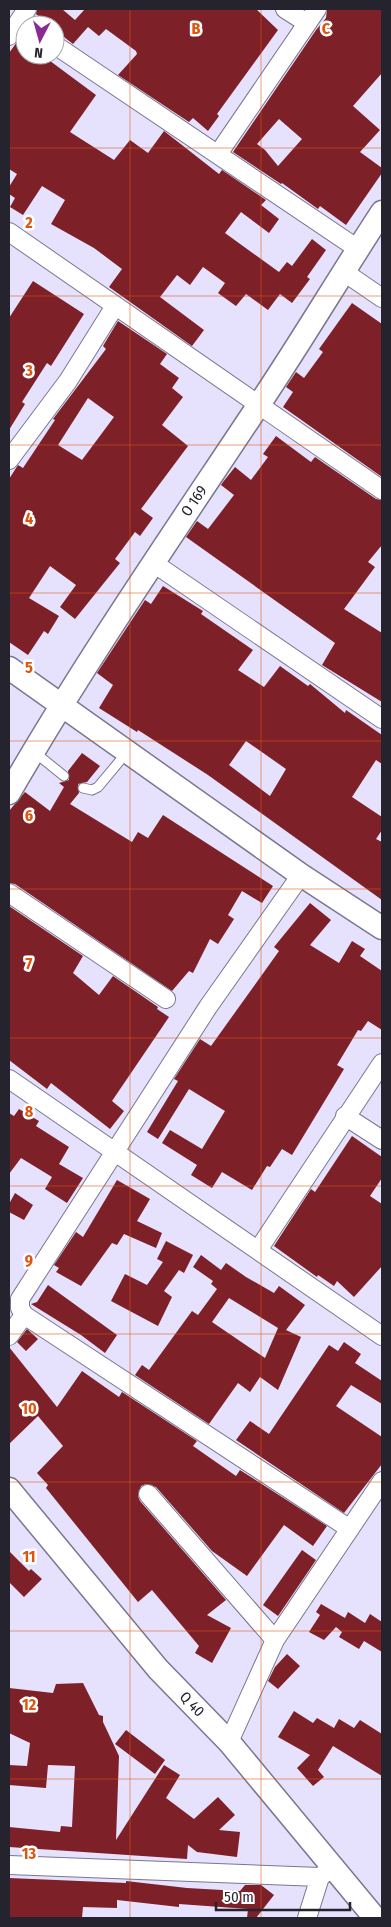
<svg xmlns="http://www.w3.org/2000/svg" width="391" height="1927" viewBox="0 0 391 1927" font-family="'Fira Sans Condensed',sans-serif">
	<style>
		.building { fill: #7d2028; fill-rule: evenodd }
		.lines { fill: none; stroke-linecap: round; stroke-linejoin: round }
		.service-casing { stroke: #7b778f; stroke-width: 11 }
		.minor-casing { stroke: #7b778f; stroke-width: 20 }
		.tertiary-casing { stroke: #7b778f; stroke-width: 25 }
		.service { stroke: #fff; stroke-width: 9 }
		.minor { stroke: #fff; stroke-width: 18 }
		.tertiary { stroke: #fff; stroke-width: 22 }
		.grid { fill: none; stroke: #de560e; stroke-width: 1; stroke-opacity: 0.55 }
		.labels { text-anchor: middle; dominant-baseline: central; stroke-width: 5; stroke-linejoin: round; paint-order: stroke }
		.street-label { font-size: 15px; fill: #25232d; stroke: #fff }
		.grid-label { font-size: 16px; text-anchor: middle; font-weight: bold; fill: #de560e; stroke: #fff; stroke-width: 5; stroke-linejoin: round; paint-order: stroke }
	</style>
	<rect width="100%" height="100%" fill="#e6e1fc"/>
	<path class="building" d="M37 9H62L75 20 85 9H256L278 30 217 114 219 116 208 131 193 118 189 122 118 75 137 54 136 51 106 29 99 36 88 27 73 44 55 30V25H49L36 14Z
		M327 9H382V73L353 106 380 130 360 152 382 168V173L346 225 320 206 318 209 282 183 281 184 233 152 316 30 326 18ZM279 119 302 139 278 166 265 150 257 144Z
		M25 31V55H42L96 95 70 132 114 160 130 140 148 153 164 131 219 174 222 170 266 200 261 205 279 219 269 233 241 212 225 233 279 272 287 262 292 266 312 239 326 250 307 277 310 279 292 303 280 294 268 310 246 294 236 306 218 293 225 283 203 267 190 285 177 275 160 297 204 330 192 346 109 287 122 269 94 248 51 224 65 200 42 186 23 215 10 207 15 198 9 194V187L17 174 9 169V53Z
		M33 281 84 314 51 366 47 363 22 402 25 404 9 430V318Z
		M352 303 382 324V477L283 407 293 392 286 387 296 372 304 378 323 352 319 349Z
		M118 321 167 354 160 364 179 378 172 388 183 397 162 425 188 446 141 509 153 518 140 536 135 532 115 559 120 563 75 619 60 607 76 585 50 566 29 598 59 616 48 634 44 631 28 655 9 642V479L18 465 23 468 55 420 53 419 106 349 103 346ZM88 398 114 417 82 460 58 445Z
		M276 436 311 462 315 457 376 499 382 500V545L368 562 375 567 344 609 382 633V702L322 665 335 643 186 537 197 521 208 529 234 495 221 485 223 482 235 467 251 480 268 457 263 454Z
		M163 586 203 611 201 614 253 650 238 670 264 687 280 666 308 686 310 684 345 713 346 710 382 735V764L376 760 352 797 382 817V830L376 839 382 842V900L208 775 138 730 137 732 99 708 113 685 97 673 145 600 151 604ZM246 741 286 769 270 796 229 765Z
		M82 753 100 766 87 782 78 784 79 793 70 804 132 842 138 832 148 838 163 815 273 886 262 903 242 891 228 915 234 919 218 944 210 939 193 973 189 971 172 991 15 884 9 883V811L25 792 50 811 64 787 59 783 69 780 68 771Z
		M310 903 331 920 310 945 339 963 352 941 365 949 360 956 382 971V1030L368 1021 361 1031 358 1030 337 1065 344 1069 292 1155 282 1149 270 1167 267 1166 252 1190 222 1172 212 1188 191 1175 197 1165 162 1143 170 1130 202 1149 225 1111 189 1089 158 1139 147 1132 178 1081 174 1079 200 1039 211 1046 279 951 274 947Z
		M9 906 83 956 73 973 99 995 113 976 158 1007 157 1009 169 1017 112 1101 124 1111 110 1129 51 1083 47 1089 9 1060Z
		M19 1109 39 1121 36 1126 69 1147 59 1164 83 1178 67 1203 45 1189 52 1177 21 1158 9 1174V1113L14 1116Z
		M352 1136 382 1157V1178L370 1196 382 1204V1266L354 1297 337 1281 334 1286 318 1275 317 1277 274 1246 311 1189 315 1192Z
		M117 1180 150 1199 137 1221 162 1233 156 1248 124 1234 117 1245 112 1243 81 1286 56 1272 59 1268 54 1265 76 1232 83 1237Z
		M15 1193 33 1205 24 1220 9 1212V1204Z
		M166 1241 193 1255 184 1273 179 1270 164 1291 172 1297 158 1326 111 1301 125 1274 147 1285 163 1262 157 1259Z
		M201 1255 221 1270 226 1263 246 1277 274 1293 279 1286 305 1305 286 1330 301 1337 278 1390 260 1377 250 1392 238 1383 209 1424 135 1375 142 1365 149 1370 192 1311 198 1315 217 1289 211 1284 213 1281 193 1267ZM229 1298 278 1328 265 1358 212 1322Z
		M48 1285 117 1335 105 1353 81 1335 31 1304 37 1302Z
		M27 1329 38 1339 26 1351 17 1342Z
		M344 1342 361 1354 355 1363 382 1381V1404L351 1385 336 1406 382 1437V1464L344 1513 236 1440 250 1421 269 1434 329 1345 338 1351Z
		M9 1347 57 1407 82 1371 119 1397 122 1392 197 1441 193 1446 236 1476 240 1470 327 1526 313 1546 284 1525 247 1576 212 1551 156 1487 146 1484 141 1486 138 1496 140 1501 226 1600 207 1615 231 1628 212 1663 195 1653 199 1646 152 1590 138 1602 46 1488 48 1485 37 1473 63 1446 38 1416 9 1444Z
		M302 1550 316 1560 278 1616 263 1605Z
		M9 1551 29 1571 31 1569 42 1579 24 1597 9 1582Z
		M321 1604 345 1618 348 1612 365 1623 370 1614 382 1622V1652L364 1641 359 1649 339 1637 342 1632 336 1627 324 1640 309 1632 320 1615 316 1612Z
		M287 1654 300 1666 278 1689 268 1681 275 1667Z
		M83 1683 99 1715 103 1716V1722L119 1756 116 1840 164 1765 180 1775 166 1798 194 1819 218 1797 235 1815 219 1830 240 1832 237 1857 197 1852 188 1845 187 1859 9 1847V1827L60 1832 61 1826 72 1827 75 1766 48 1765 46 1788 9 1785V1765L27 1766 30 1743 9 1733V1688L53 1693 56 1684Z
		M294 1711 313 1723 317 1718 334 1728 339 1719 354 1728 360 1720 382 1734V1776L333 1746 318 1770 324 1777 313 1786 297 1768 310 1755 278 1737Z
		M126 1730 165 1760 155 1774 115 1744Z
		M9 1878 126 1883V1881L187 1888 240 1891 245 1885H261L274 1895 256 1918H247L248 1909 179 1904V1907L117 1900V1908L83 1907 82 1918H9Z"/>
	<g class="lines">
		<g class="service-casing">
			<path id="service" d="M33 751 64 776
				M83 788 92 790 98 787 128 751"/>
		</g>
		<g class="minor-casing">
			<path id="minor" d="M285 9 307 23
				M9 36 27 9
				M55 45 358 249
				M218 154 317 9
				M9 232 382 490
				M344 272 382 298
				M9 460 68 381 115 306
				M152 562 382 719
				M301 875 208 1007 20 1299V1308L24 1315 350 1529
				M9 893 166 999
				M9 1079 382 1336
				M345 1116 382 1140
				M258 1250 382 1063
				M9 1336 24 1315
				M148 1494 275 1640
				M229 1742 275 1640 382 1481
				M9 1865 320 1877
				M307 1918 320 1877 329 1870"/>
		</g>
		<g class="tertiary-casing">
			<path id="tertiary" d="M9 668 301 875 382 928
				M9 793C86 660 173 534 258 406 301 342 340 276 382 212
				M9 1489 158 1669 229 1742 375 1918"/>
		</g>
		<use href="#service" class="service"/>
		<use href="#minor" class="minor"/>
		<use href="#tertiary" class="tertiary"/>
	</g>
	<path class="grid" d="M130 9V1918M261 9V1918M9 148H382M9 296H382M9 445H382M9 593H382M9 741H382M9 889H382M9 1038H382M9 1186H382M9 1334H382M9 1482H382M9 1631H382M9 1779H382"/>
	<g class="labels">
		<g class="street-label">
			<text transform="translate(194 501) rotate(-56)">O 169</text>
			<text transform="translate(192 1704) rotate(46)">Q 40</text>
		</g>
	</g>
	<g class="grid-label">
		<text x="196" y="34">B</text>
		<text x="326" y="34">C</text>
		<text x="29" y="228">2</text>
		<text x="29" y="376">3</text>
		<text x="29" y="524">4</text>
		<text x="29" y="673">5</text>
		<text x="29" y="821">6</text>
		<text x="29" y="969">7</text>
		<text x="29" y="1117">8</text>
		<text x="29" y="1266">9</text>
		<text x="29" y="1414">10</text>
		<text x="29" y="1562">11</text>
		<text x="29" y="1710">12</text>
		<text x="29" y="1859">13</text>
	</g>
	<rect width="391" height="1927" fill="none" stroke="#25232d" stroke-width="20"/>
	<g transform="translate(40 40) rotate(186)"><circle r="24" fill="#ffffff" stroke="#a8a7ab"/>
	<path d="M0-4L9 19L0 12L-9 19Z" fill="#8a2a94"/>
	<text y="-8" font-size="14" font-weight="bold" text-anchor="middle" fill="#25232d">N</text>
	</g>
	<path d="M216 1902v8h134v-8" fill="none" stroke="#25232d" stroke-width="2.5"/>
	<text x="224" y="1902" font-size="15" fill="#25232d" stroke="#ffffff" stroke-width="4" paint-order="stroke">50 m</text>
</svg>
